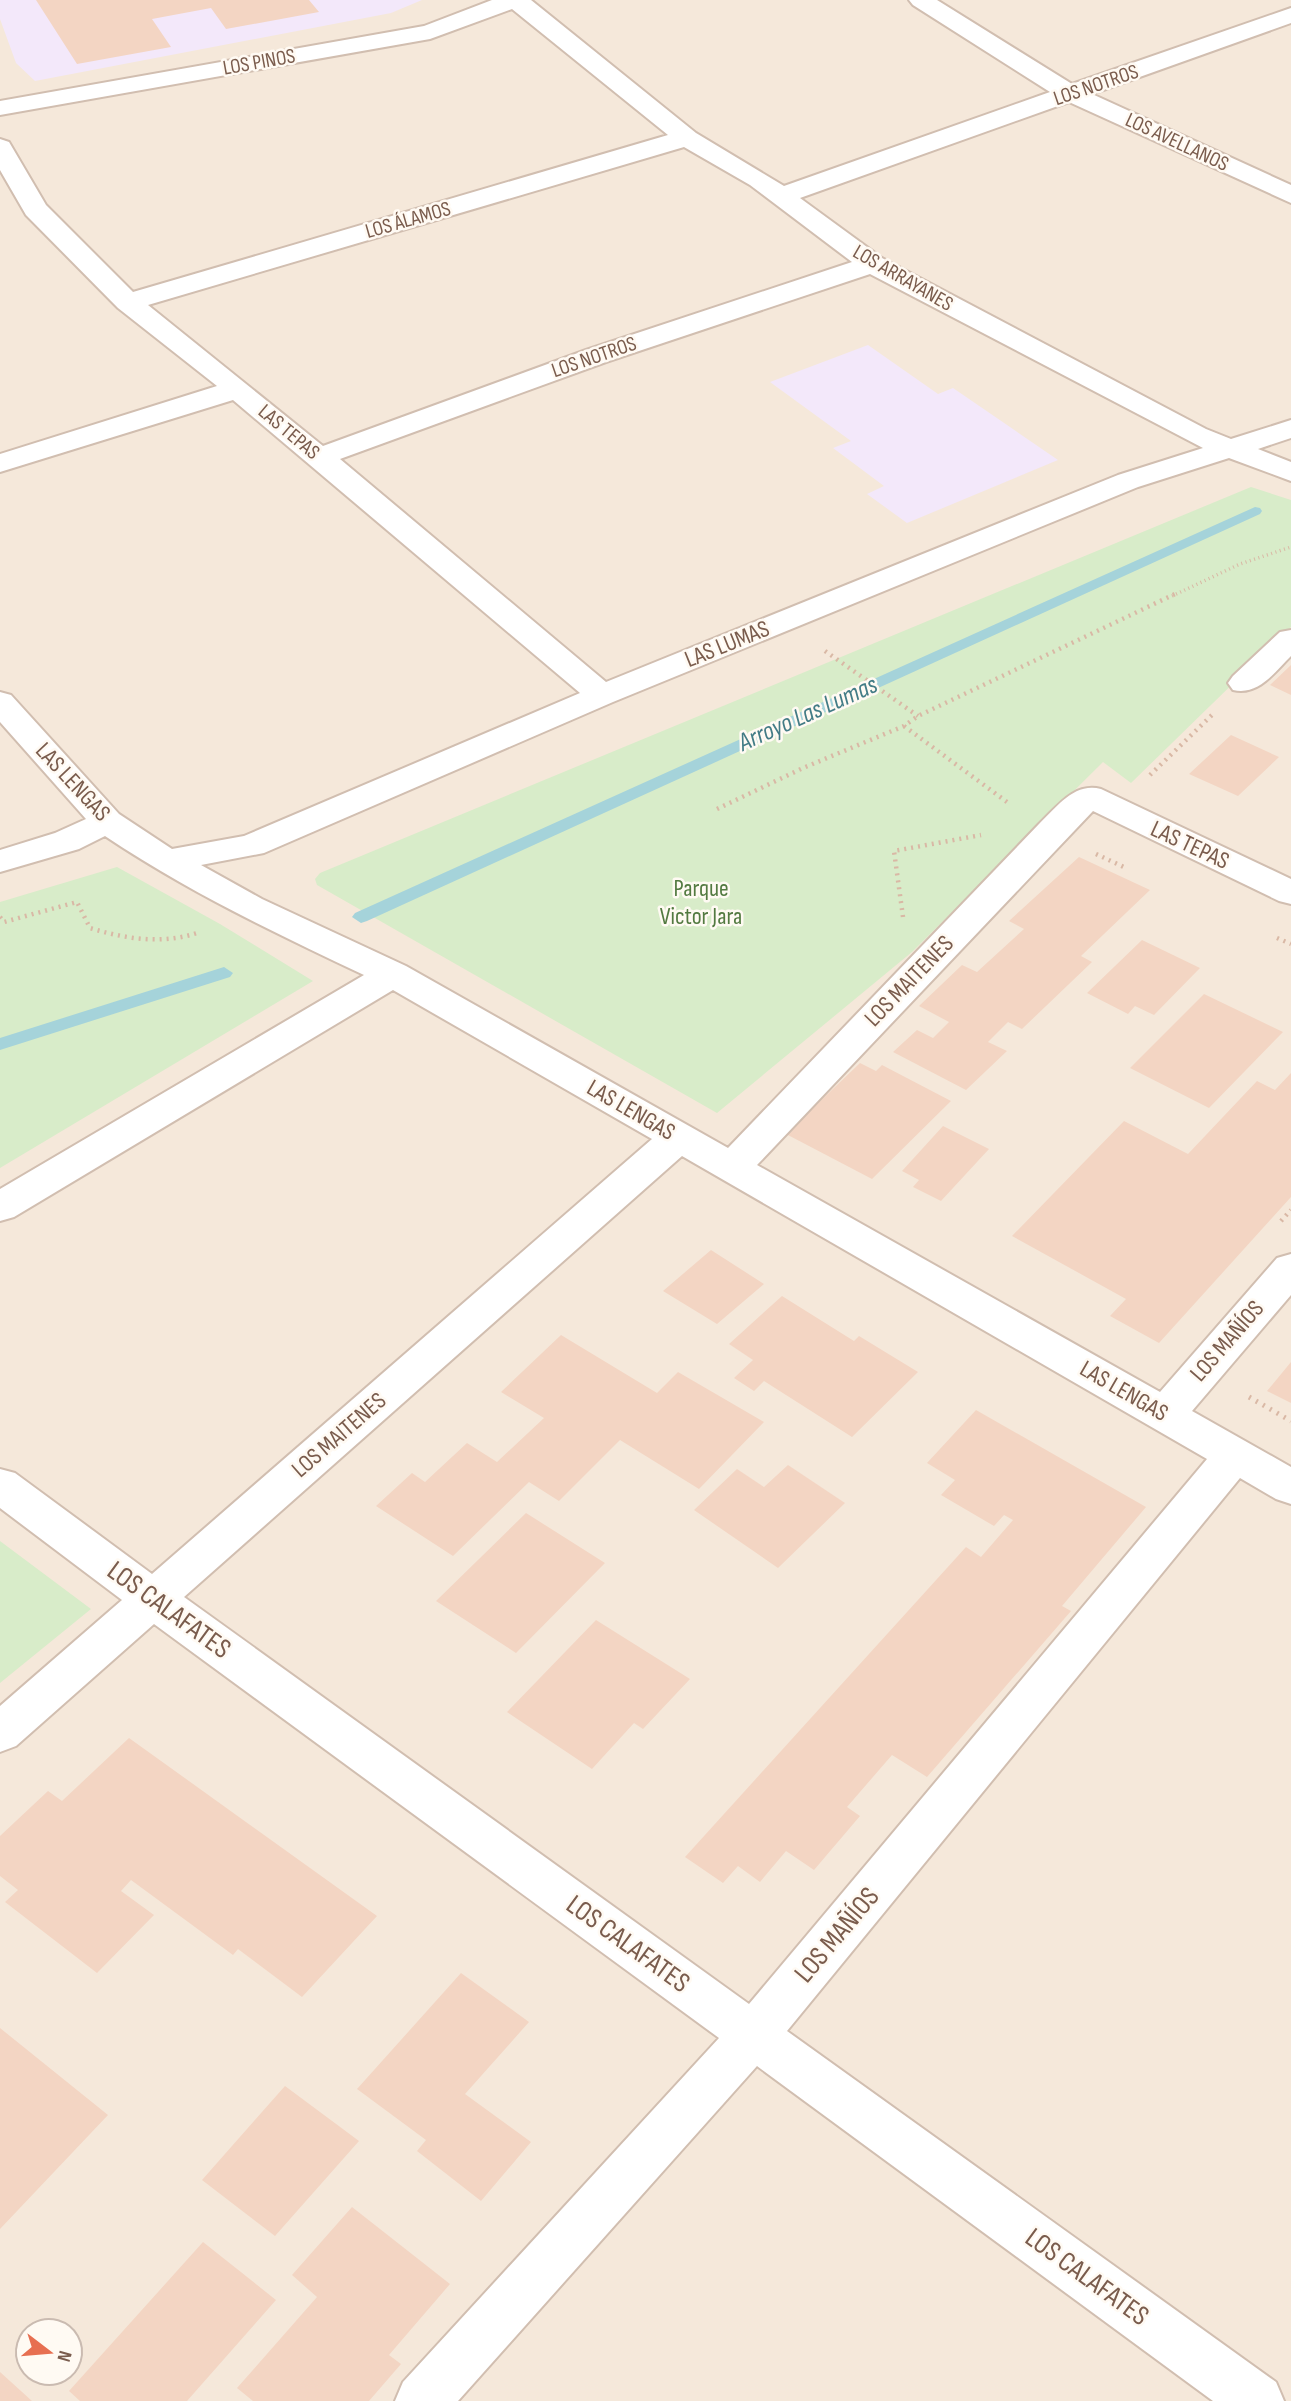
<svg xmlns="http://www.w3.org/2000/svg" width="1291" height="2401" viewBox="0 0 1291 2401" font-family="'Sofia Sans Condensed',sans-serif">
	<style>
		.residential { fill: #f5e8da; fill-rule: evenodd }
		.education { fill: #f3e8fa }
		.green { fill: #d8ecc9 }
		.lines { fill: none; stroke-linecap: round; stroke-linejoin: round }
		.stream { fill: #a5d3da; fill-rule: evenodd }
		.building { fill: #f3d5c3 }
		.minor-casing { stroke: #d1beb0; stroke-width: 4 }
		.path-far2 { stroke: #d9b8a5; stroke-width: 3.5; stroke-dasharray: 1 3.5; stroke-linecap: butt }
		.path-far1 { stroke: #d9b8a5; stroke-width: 4.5; stroke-dasharray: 2 5; stroke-linecap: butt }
		.path { stroke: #d9b8a5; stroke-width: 5; stroke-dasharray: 2 6; stroke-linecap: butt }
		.minor { fill: #fff; fill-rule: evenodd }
		.labels { text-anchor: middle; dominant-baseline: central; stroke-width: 5; stroke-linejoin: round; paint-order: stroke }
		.far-street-label { font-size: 21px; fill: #7a5c4d; stroke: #fffaf3 }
		.street-label { font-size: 24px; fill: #7a5c4d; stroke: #fffaf3 }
		.park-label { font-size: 24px; fill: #537a41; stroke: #fffaf3 }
		.water-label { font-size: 26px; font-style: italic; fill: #437c86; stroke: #fffaf3 }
		.near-street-label { font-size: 28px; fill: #7a5c4d; stroke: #fffaf3 }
	</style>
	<rect width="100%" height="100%" fill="#fdf6ec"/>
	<path class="residential" d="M0 0H1291V2401H0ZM28 2331H70V2373H28Z"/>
	<path class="education" d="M0 0H422L391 13 35 81 16 63 0 19Z
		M868 345 938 394 953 388 1058 460 907 523 867 494 884 486 833 448 851 441 770 382Z"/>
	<path class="green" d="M1251 487 1291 500V627L1131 783 1103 762 912 952 717 1113 317 885 315 879 320 873Z
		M117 867 220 924 313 981 0 1168V902Z
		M0 1541 91 1609 0 1683Z"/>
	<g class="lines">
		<path class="stream" d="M1255 507 1260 508 1262 511 1260 514 367 921 361 923 352 917 355 913Z
			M224 967 233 973 230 977 0 1050V1038Z"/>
	</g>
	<path class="building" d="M36 0H309L319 12 226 29 211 8 152 19 171 47 77 64Z
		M1291 665V695L1270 685Z
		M1231 735 1279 757 1238 796 1189 774Z
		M1079 857 1150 890 1081 956 1092 962 1022 1029 1008 1022 988 1042 1007 1051 966 1090 893 1052 917 1030 933 1038 949 1022 919 1006 962 965 977 972 1024 929 1009 921Z
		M1142 940 1200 968 1154 1015 1135 1006 1128 1014 1087 993Z
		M1204 994 1283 1032 1209 1108 1130 1068Z
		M860 1063 876 1071 882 1065 951 1101 872 1179 786 1134Z
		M1291 1073V1197L1159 1343 1110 1316 1126 1299 1012 1236 1124 1121 1188 1154 1257 1081 1275 1090Z
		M943 1126 989 1149 941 1201 913 1187 919 1180 902 1171Z
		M711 1250 764 1284 717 1324 663 1291Z
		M782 1296 854 1341 859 1336 918 1372 852 1437 764 1381 754 1391 734 1378 753 1360 729 1344Z
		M561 1335 657 1393 678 1372 764 1422 699 1489 620 1440 559 1501 529 1482 453 1556 376 1506 412 1473 425 1482 467 1443 497 1462 544 1418 501 1392Z
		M1291 1362V1403L1267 1391Z
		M976 1410 1146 1507 1062 1606 1071 1611 927 1777 892 1755 847 1807 860 1816 814 1870 786 1851 760 1882 738 1866 723 1883 685 1857 966 1547 981 1557 1013 1520 1004 1515 994 1526 941 1495 955 1480 927 1463Z
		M788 1465 845 1503 778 1568 694 1510 737 1469 764 1487Z
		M526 1513 605 1563 516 1653 436 1601Z
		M596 1620 690 1679 643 1729 634 1723 592 1769 507 1712Z
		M129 1738 377 1916 302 1997 238 1949 233 1955 131 1880 121 1891 154 1915 97 1973 5 1902 18 1890 0 1876V1836L48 1791 62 1801Z
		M461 1973 529 2022 465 2094 531 2142 481 2201 417 2151 426 2140 357 2089Z
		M0 2028 108 2115 0 2229Z
		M285 2086 359 2141 275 2236 202 2180Z
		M352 2207 450 2284 389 2355 401 2364 369 2401H253L237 2388 317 2297 292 2275Z
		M203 2242 276 2300 187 2401H80L69 2391Z
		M0 2372 32 2401H0Z"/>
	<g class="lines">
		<g class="minor-casing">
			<path id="minor" d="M492 0H531L696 133 784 186 1050 92 913 5 909 0H937L1072 84 1291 8V23L1092 94 1291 185V203L1069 102 800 198 882 258 1206 429 1231 439 1291 420V438L1258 449 1291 462V481L1229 458 1138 487 613 702 264 853 201 865 262 899 406 966 728 1148 1039 824C1057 807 1074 782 1101 789L1291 879V904L1279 901 1093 811 757 1165 1160 1392 1277 1258 1291 1254V1295L1192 1411 1291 1467V1504L1276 1499 1240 1478 787 2031 1276 2382 1284 2401H1213L757 2066 458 2401H395L403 2382 719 2038 154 1624 16 1746 0 1752V1706L122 1600 0 1508V1469L15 1473 152 1574 652 1139 393 990 14 1217 0 1221V1189L364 975C275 933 187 891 105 836L79 849 0 872V850L55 833 86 819 0 722V692L11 695 119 814 172 849 244 836 580 693 233 400 0 472V454L217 386 118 308 26 215 0 170V139L9 142 46 205 133 292 668 135 512 9 430 39 0 115V101L424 26ZM684 147 750 185 852 262 586 350 323 446 148 305ZM870 274 1203 448 1118 475 606 682 340 459 606 362ZM682 1156 1207 1459 749 2004 184 1597Z
				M1291 630V656C1274 673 1258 696 1233 690L1228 683 1233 676 1280 632Z"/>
		</g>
		<path class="path-far2" d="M1172 596 1240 564 1291 547"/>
		<path class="path-far1" d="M825 651 918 716
			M904 726 1011 805
			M1150 775 1214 713
			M717 809 803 768 904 726 918 716 1175 594
			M1096 854 1126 868
			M0 917 4 922 77 902 90 928C126 939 163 945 200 932
			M903 917 894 851 981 835
			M1277 938 1291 944
			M1281 1221 1291 1210"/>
		<path class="path" d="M1249 1397 1291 1421"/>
		<use href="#minor" class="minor"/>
	</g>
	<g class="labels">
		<g class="far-street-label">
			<text transform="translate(259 62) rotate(-10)">LOS PINOS</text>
			<text transform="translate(1096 85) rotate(-19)">LOS NOTROS</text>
			<text transform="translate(1177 142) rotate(25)">LOS AVELLANOS</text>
			<text transform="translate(408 220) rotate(-16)">LOS ÁLAMOS</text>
			<text transform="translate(903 278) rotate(30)">LOS ARRAYANES</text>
			<text transform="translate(594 357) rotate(-19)">LOS NOTROS</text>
			<text transform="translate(289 432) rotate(40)">LAS TEPAS</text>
		</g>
		<g class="street-label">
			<text transform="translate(727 644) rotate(-22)">LAS LUMAS</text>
			<text transform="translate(73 782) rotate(47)">LAS LENGAS</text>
			<text transform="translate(1190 845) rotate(25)">LAS TEPAS</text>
			<text transform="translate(909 981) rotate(-46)">LOS MAITENES</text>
			<text transform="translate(631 1110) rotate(30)">LAS LENGAS</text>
			<text transform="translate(1227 1341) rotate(-49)">LOS MAÑÍOS</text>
			<text transform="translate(1124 1391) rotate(30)">LAS LENGAS</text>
			<text transform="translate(339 1435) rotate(-41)">LOS MAITENES</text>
		</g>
		<g class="park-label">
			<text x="701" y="888">Parque<tspan x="701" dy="28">Victor Jara</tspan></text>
		</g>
		<g class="water-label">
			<text transform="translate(808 714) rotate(-24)">Arroyo Las Lumas</text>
		</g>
		<g class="near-street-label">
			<text transform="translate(169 1610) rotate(36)">LOS CALAFATES</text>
			<text transform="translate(837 1935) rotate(-50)">LOS MAÑÍOS</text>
			<text transform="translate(628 1944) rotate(36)">LOS CALAFATES</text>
			<text transform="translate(1087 2277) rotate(36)">LOS CALAFATES</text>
		</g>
	</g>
	<g transform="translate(49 2352) rotate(106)"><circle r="33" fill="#fffaf3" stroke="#cabbb1" stroke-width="2"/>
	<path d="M0-5L12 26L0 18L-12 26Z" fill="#e76f51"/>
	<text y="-10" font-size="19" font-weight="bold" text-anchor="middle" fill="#7a5c4d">N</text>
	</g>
</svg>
